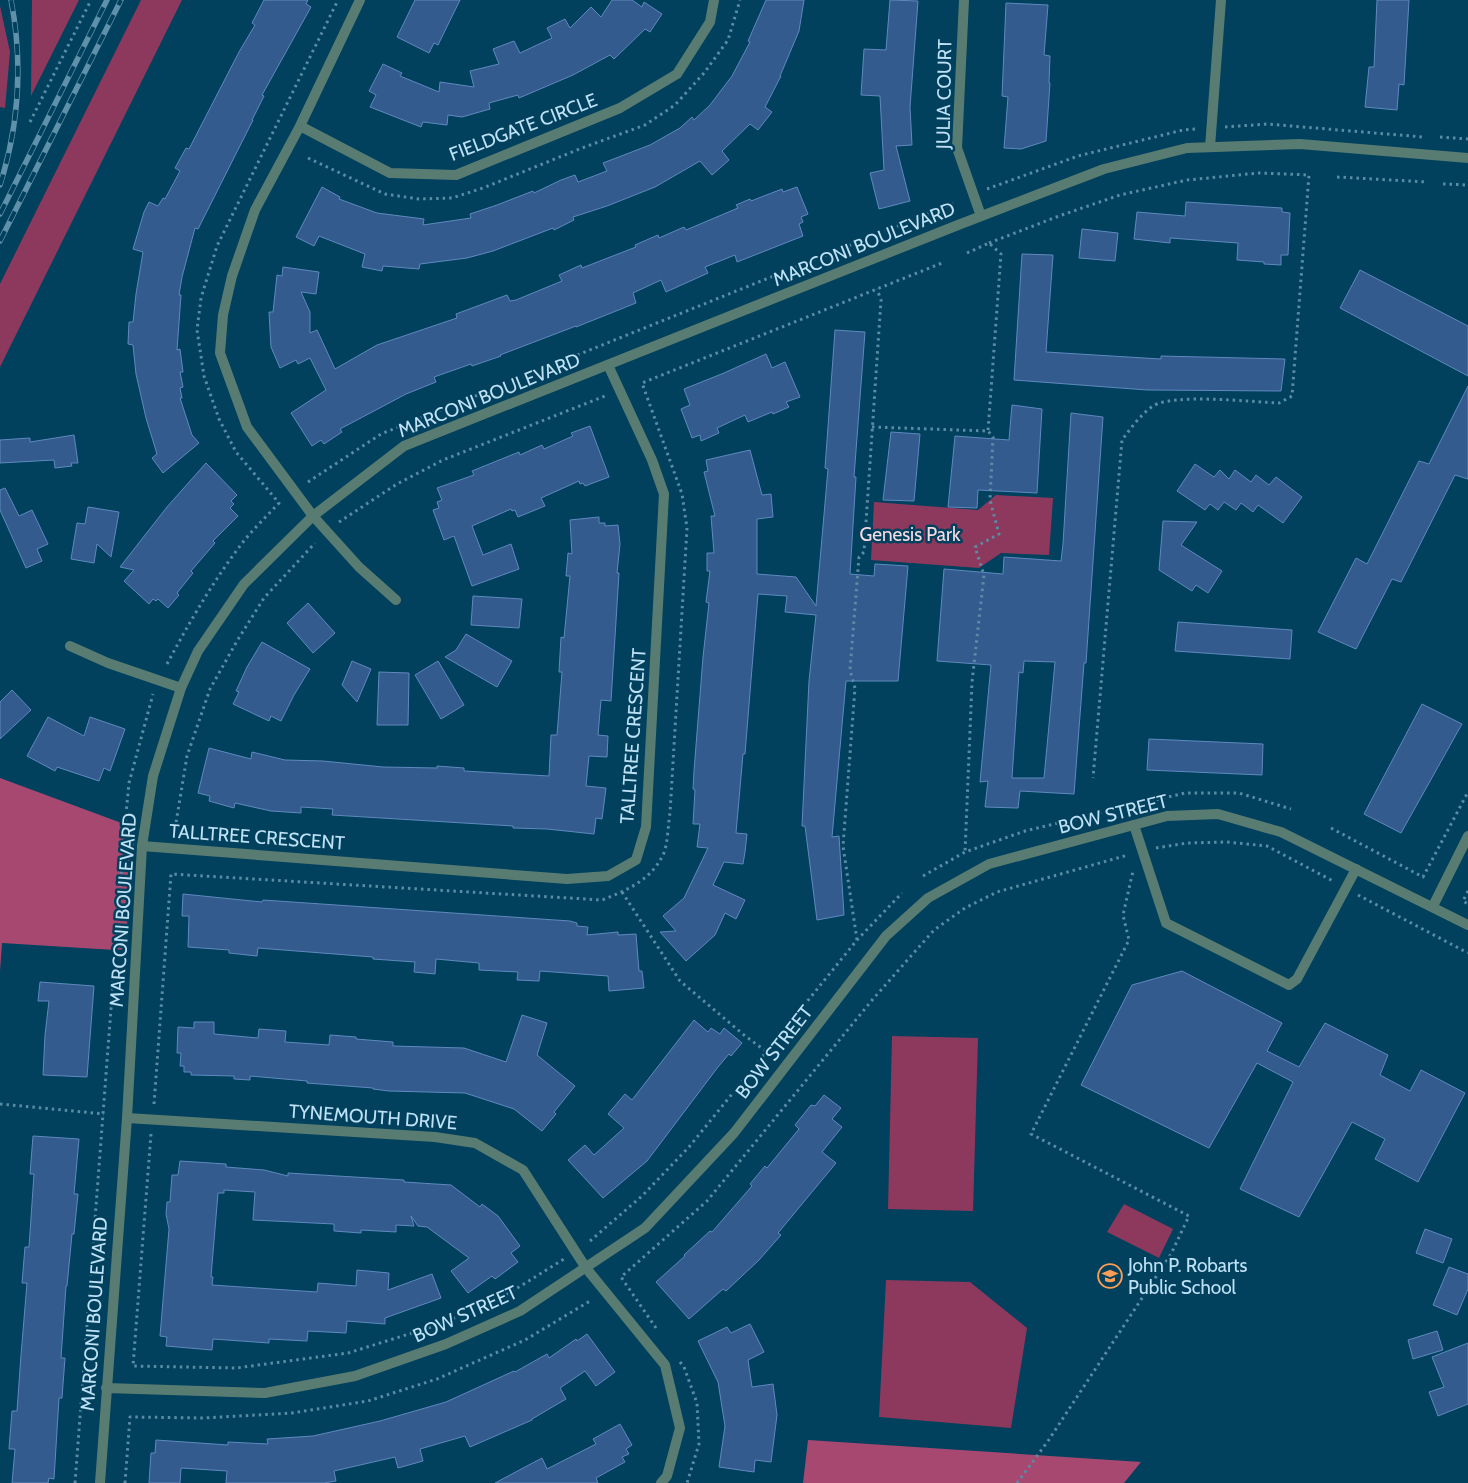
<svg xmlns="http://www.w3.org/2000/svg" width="1468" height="1483" viewBox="0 0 1468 1483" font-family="Cabin,sans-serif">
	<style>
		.green { fill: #8d395e }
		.forest { fill: #a74871 }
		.building { fill: #345b8e; stroke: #5f89bf; fill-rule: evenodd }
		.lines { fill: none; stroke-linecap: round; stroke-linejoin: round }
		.path { stroke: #5a8ca5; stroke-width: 3; stroke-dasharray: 2.5 4; stroke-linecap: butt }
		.service { stroke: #597c72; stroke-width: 10 }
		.minor { stroke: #597c72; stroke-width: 10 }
		.tertiary { stroke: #597c72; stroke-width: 10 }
		.rail-casing { stroke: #6091aa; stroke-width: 5.5 }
		.rail { stroke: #01415d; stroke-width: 4; stroke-dasharray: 11; stroke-linecap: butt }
		.labels { text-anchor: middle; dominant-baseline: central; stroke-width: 5; stroke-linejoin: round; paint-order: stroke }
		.street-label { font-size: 19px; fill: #bee1f6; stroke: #01415d }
		.park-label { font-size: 19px; fill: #f6dbe4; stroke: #01415d }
		.poi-label { font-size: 19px; fill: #bee1f6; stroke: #01415d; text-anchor: start }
	</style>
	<rect width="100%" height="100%" fill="#01415d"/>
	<path class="green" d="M32 0H79L31 96Z
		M141 0H182L0 367V284Z
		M0 6 10 52 5 108 0 107Z
		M996 495 1053 498 1049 555 1001 553 979 568 871 560 874 502 978 510Z
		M892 1036 978 1038 973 1211 888 1209Z
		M1124 1204 1173 1229 1159 1258 1107 1232Z
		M886 1280 970 1282 1027 1328 1011 1428 879 1417Z"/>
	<path class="forest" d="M0 778 135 828 125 949 115 950 2 943 0 971Z
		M808 1440 1141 1462 1124 1483H803Z"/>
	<path class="building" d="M264 0H308L306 4 311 7 262 95 264 96 252 120H253L198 229 195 228 182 277 179 295H181L177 350 180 349 183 372H180L183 387 180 388 182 398H180L192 435 199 443 163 473 152 458 157 454 146 418 136 374 133 345 128 344 129 322H133L136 294 143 252 133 249 144 212 149 202 158 206 163 198 165 199 180 171 175 168 186 148 189 149 239 52 255 25 252 23Z
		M415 0H460L438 45 434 43 429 53 397 37Z
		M612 0H632L642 7 644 2 662 14 650 32 645 29 614 59 610 55 573 75 519 98 518 95 489 103 490 109 462 117 448 115 447 125 423 122 421 127 370 107 376 95 369 91 383 64 402 73 400 76 439 92 440 82 474 87 470 71 499 64 493 49 514 41 520 53 552 38 547 28 565 19 570 28 591 7 601 17Z
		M766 0H804L799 31 780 76H781L765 107 772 112 758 130 750 124 722 151 729 160 712 175 700 161 655 187 607 206 573 217 574 220 554 230 553 228 493 251 467 258 420 264 419 269 383 266 382 271 362 267 365 254 319 236 314 246 296 237 322 187 340 197 339 199 377 213 424 219 423 225 471 218 470 214 497 205 533 191 534 193 561 180 575 175 578 182 607 171 603 163 650 145 680 128 692 117 694 120 710 105 732 76 750 42 748 41Z
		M890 0 918 1 910 107 912 145 896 146 910 201 879 209 870 173 884 170 880 96 861 95 864 49 886 50Z
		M1377 0H1409L1404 85 1399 84 1397 110 1365 107 1369 67H1374Z
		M1006 3 1048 5 1044 55 1050 56 1049 83H1050L1046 141 1021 149 1004 148 1008 97 1002 96Z
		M797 187 808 214 801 217 803 222 799 224 803 236 737 262 735 255 705 267 708 273 666 292 661 280 633 293 636 303 576 327V326L500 355 501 356 472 366 471 364 434 377 436 382 406 394 340 429 342 432 324 444 321 440 312 446 291 413 326 390 310 358 298 364 296 360 280 368 271 347 269 312H273L277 275 282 276 283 267 319 272 316 294 301 292 310 312V333L317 330 335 369 377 345 457 318 456 314 507 295 510 301 516 300 562 281 559 275 581 265 582 268 636 247 635 245 658 235 659 238 684 227 686 230 738 208 736 205 750 199 751 201 782 189 783 192Z
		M1186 202 1282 208V212L1290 213 1288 255H1281V265L1264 264V262L1237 260 1238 243 1170 238V243L1134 239 1137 212 1185 216Z
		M1082 229 1118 233 1115 261 1079 258Z
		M1022 254 1053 255 1046 352 1161 359V356L1285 359 1281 391 1147 390 1014 380Z
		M1360 270 1468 326V376L1340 308Z
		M835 330 865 332 854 477H856L850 574 874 576 875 564 908 566 898 681H846L832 837 839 836 844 915 817 920 805 826H802L809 681 816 615 785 612 787 596 758 594 745 754H743L736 833 747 834 745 852 743 864 724 862 713 885 745 900 736 919 725 913 715 935 686 961 660 932 676 931 663 916 684 898 708 848 697 847 700 824H693L695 790 693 789 694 771 703 657 709 603 706 602 710 571H707V553H714L711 516H715L704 472 708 471 706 460 750 450 762 495 771 494 773 517 757 519V574L796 577 816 606 828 469 825 468Z
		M766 354 772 368 785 362 800 397 786 402 789 407 773 414 772 412 748 422 745 415 717 428 719 433 701 441 700 435 692 438 681 409 690 405 684 389 724 373Z
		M1468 386V479L1455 475 1401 582 1392 579 1356 649 1318 632 1356 558 1367 564 1419 461 1429 464Z
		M1012 405 1042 409 1037 493 978 490 977 508 948 507 955 436 1009 440Z
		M1071 413 1103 417 1086 663H1084L1074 794 1020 791 1018 808 985 807 988 781 980 782 991 665 937 661 944 569 1003 574 1004 557 1061 561 1063 544ZM1024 661 1055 662 1044 778H1012L1019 672 1023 673Z
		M590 426 609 477 585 486 583 483 580 484 579 481 541 498 545 506 518 517 515 510 512 511 511 509 472 526 483 555 511 544 519 569 472 586 454 536 444 540 433 510 439 508 437 502 442 500 437 488 474 475 472 471 519 452 520 455 542 445 544 449 573 436 571 433Z
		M891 432 920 434 914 501 883 500Z
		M74 435 78 463H71L72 466 55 468 54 460 0 463V440L30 438V442Z
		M206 463 237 495 231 501 234 504 230 508 238 516 213 541 215 543 191 571 193 573 177 593 179 595 168 608 158 599 156 601 153 599 149 604 124 581 134 570 120 567 167 507Z
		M1195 464 1214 477 1220 470 1229 479 1235 470 1251 482 1256 475 1269 485 1276 477 1302 497 1283 523 1258 505 1253 512 1241 503 1236 510 1224 502 1218 510 1210 504 1205 510 1177 491Z
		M5 488 19 516 32 510 48 544 37 549 42 561 26 568 0 510V490Z
		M88 507 119 512 111 557 97 544 94 563 71 559 77 523 85 524Z
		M599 517V523H605V526L618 525 620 544 617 573H619L611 701 601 700 598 735 608 736 607 757 589 756 586 786 606 788 602 819 596 818 594 834 547 829 513 828V826L332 815 333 809 301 807V813L271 811 235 803 234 808 209 801 210 796 198 793 209 748 251 759 252 752 285 760 323 761 383 767 437 768V766L464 768V771L549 776 551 735H557L562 672H559L561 637 564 638 570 576H566L568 553 572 554 570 520Z
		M1163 521 1197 522 1181 545 1222 571 1208 593 1196 585 1192 591 1159 570Z
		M473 596 522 599 519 628 471 625Z
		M308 603 335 633 313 653 287 623Z
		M1178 622 1292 630 1290 659 1175 651Z
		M466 634 512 661 497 687 445 657 456 650Z
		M262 642 310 669 294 695 281 721 271 716 269 721 233 704 239 692 236 691 247 667Z
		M352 661 371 669 357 702 342 685Z
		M438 661 464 705 441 719 415 675Z
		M379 672 409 673 408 725H377Z
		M12 690 31 710 0 739V702Z
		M1422 704 1462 724 1401 833 1364 814Z
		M48 717 84 736 90 717 125 729 110 771 104 768 99 781 57 767 55 771 27 756Z
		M1149 739 1263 744 1262 775 1147 770Z
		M183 894 262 902 263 900 570 921 577 923V926L588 927 587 935 618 932V935L636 934 639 971H642L644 988 609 991 608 976 540 971 539 981 517 980 518 972 479 970V963L436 959 435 974 414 972 415 962 373 959V957L258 948 257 956 229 953V950L188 947 189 916H182Z
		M1182 971 1282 1023 1267 1051 1299 1067 1325 1023 1388 1055 1380 1075 1410 1091 1421 1070 1465 1093 1418 1182 1375 1159 1385 1139 1352 1122 1299 1217 1240 1189 1293 1082 1257 1063 1209 1148 1081 1085 1132 985Z
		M40 982 94 986 87 1077 43 1075 45 1035 49 1001H38Z
		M522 1015 547 1023 537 1055 575 1086 554 1112 556 1114 542 1131 514 1109 465 1093 389 1091 373 1089V1088L307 1083V1081L250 1076V1080L234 1079V1076L191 1075V1072H184V1066H180L181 1053H177L178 1027 194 1028V1022H214V1034L258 1038 259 1029 286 1031 285 1042 329 1045 330 1035 356 1037V1039L393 1042V1046L464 1048 506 1062Z
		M694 1020 708 1032 711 1028 720 1034 724 1028 742 1043 731 1056 729 1054 718 1067 647 1161 603 1198 568 1160 585 1145 594 1155 624 1128 608 1114 625 1094 632 1100Z
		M824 1095 841 1108 832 1119 842 1127 822 1152 836 1163 778 1233 781 1235 759 1260 726 1291 723 1289 689 1319 656 1282 685 1256 684 1255 710 1231 712 1232 752 1186 750 1184 765 1166 767 1168 799 1129 795 1125 811 1105 815 1106Z
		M33 1136 79 1139 74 1194H78L74 1234H72L67 1286H66L61 1358H65L62 1398H59L54 1479 49 1478 48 1483H12L15 1449H9L12 1411H17L21 1355 27 1283H22L25 1247H29L34 1174H30Z
		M180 1161 226 1164V1167L264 1170 288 1176V1173L404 1180V1182L451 1185 480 1207 482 1204 498 1216 520 1246 511 1253 518 1262 495 1279 492 1276 468 1293 451 1271 469 1258 427 1227 418 1226 411 1216 414 1226 396 1225V1232L361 1230V1233L334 1231V1224L253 1220 255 1192 224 1190V1193H218L211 1277H213L212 1285 317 1292 318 1283 356 1286 357 1270 389 1273 388 1290 432 1274 441 1298 385 1318V1324L347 1321 346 1333 308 1331 307 1341 269 1339V1343L213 1339 212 1350 166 1346 167 1337 160 1336 169 1229 166 1214 167 1202H170L172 1175H178Z
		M1425 1229 1452 1239 1443 1263 1416 1253Z
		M1449 1267 1468 1274V1289L1457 1315 1433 1305Z
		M750 1324 764 1352 748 1360 752 1387 773 1384 777 1415 771 1462 755 1460 754 1472 719 1467 725 1426 718 1382 698 1341 727 1327 731 1333Z
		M1437 1331 1443 1350 1413 1359 1408 1340Z
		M587 1334 615 1372 596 1386 585 1371 560 1388 566 1399 532 1419V1420L470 1447 465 1436 420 1449 423 1461 398 1468 395 1457 334 1471 336 1481 324 1483H226L227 1471 181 1468 180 1483H149L151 1453H155L156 1440 228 1445V1442L268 1444 267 1439 313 1436 380 1421 446 1402 514 1371 515 1372 547 1354 549 1358 576 1339 577 1341Z
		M1468 1343V1404L1438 1416 1429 1392 1444 1387 1432 1357Z
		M620 1424 632 1445 626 1449 629 1454 622 1457 625 1462 596 1478 598 1483H495L542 1458 547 1469 596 1444 593 1439Z"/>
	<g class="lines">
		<path class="path" d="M30 122 91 0
			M1225 127 1267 124 1423 137
			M1440 137 1468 139
			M308 158 385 194 419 199 452 198 483 188 582 148 645 125 675 105 704 73 728 40 740 0
			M1337 177 1427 182
			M1443 184 1468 185
			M987 189 1078 156 1183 130 1196 129
			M989 243 1059 216 1120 195 1187 180 1259 173 1309 175 1292 396 1279 403C1252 402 1173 393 1153 406 1140 415 1131 428 1122 440L1093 778
			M967 253 989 243 1001 254 988 431
			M872 427 988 431 993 437 990 500 999 534 975 547 984 575 972 682 965 852
			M308 482 381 434 955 203
			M339 522 397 484 443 460 605 396
			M167 664C189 623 212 583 240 546 251 531 266 517 279 503L236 452 219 419 204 376 197 330 201 298 217 246 338 0
			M1331 828 1423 877 1468 792
			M174 835 187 756 210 689 237 641 264 598 315 543
			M1156 848 1187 843 1226 842 1267 846 1333 881
			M923 876 965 852 1025 831 1185 793H1239L1291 809
			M1468 891 1463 901 1468 904
			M622 892 680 981 744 1035 767 1052
			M1358 895 1468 953
			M857 940 843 846 855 688 850 670 859 557 864 552 881 300 877 289
			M0 1104 104 1114
			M154 1104 171 874 602 900C627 890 650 881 663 855 668 845 668 824 670 813L687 528 682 494 642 383 942 263
			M151 1134 133 1366 236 1368 348 1353 441 1324 511 1292 564 1259
			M590 1241 642 1196 689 1147 857 940 902 893
			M656 1328 621 1277 707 1201 873 999 934 930 965 908 997 892 1128 855
			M680 1362 684 1367 697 1403 699 1444 687 1483
			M75 1483 125 824 129 783 153 694
			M125 1483 130 1417 204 1418 292 1413 368 1401 437 1379 525 1340 590 1301
			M1017 1483 1048 1441 1171 1254 1189 1216 1031 1134 1129 940 1123 915 1133 871"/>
		<path class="service" d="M1134 825 1166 923 1289 985 1297 979 1356 869"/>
		<path class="minor" d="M360 0 300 126 255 210 232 276 223 315 220 353 247 427 313 516 359 567 396 600
			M964 0 957 148 981 216
			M300 126 390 173 456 175 620 108 677 74 710 22 714 0
			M1210 147 1221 0
			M70 646 108 663 181 688
			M142 846 567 879 608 876 636 860 646 827 664 494 652 460 608 365
			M1433 906 1468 836
			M127 1118 435 1137 475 1143 523 1170 586 1268 665 1365 680 1428 667 1476 661 1483"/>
		<path class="tertiary" d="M106 1388 265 1393 355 1376 446 1344 520 1311 645 1228 734 1133 886 936 928 898 989 864 1167 816 1218 814 1281 832 1468 925
			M100 1483 127 1118 142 846 153 776 181 688 198 651 244 584 313 516 404 446 958 225 1104 169 1187 148 1300 144 1468 158"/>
		<g class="rail-casing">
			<path id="rail" d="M0 185C19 125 23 62 11 0
				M0 214 107 0
				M0 241 121 0"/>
		</g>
		<use href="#rail" class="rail"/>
	</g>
	<defs>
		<g id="school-ring" transform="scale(1.25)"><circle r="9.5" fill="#01415d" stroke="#fd9d55" stroke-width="1.5"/><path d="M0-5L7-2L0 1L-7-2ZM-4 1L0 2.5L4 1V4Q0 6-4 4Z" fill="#fd9d55"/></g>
	</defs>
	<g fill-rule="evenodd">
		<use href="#school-ring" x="1110" y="1276"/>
	</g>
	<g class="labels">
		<g class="street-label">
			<text transform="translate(944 94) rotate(-89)">JULIA COURT</text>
			<text transform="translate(523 127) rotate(-21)">FIELDGATE CIRCLE</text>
			<text transform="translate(864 244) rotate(-22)">MARCONI BOULEVARD</text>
			<text transform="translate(489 395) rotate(-22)">MARCONI BOULEVARD</text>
			<text transform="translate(633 736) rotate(-86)">TALLTREE CRESCENT</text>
			<text transform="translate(1113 814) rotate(-14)">BOW STREET</text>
			<text transform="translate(257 837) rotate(4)">TALLTREE CRESCENT</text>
			<text transform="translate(123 910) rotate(-86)">MARCONI BOULEVARD</text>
			<text transform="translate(774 1052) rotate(-52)">BOW STREET</text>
			<text transform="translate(373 1117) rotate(4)">TYNEMOUTH DRIVE</text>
			<text transform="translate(94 1314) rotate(-86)">MARCONI BOULEVARD</text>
			<text transform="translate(465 1314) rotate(-24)">BOW STREET</text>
		</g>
		<g class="park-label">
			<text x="910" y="534">Genesis Park</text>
		</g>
		<g class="poi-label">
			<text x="1128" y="1265">John P. Robarts<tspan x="1128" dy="22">Public School</tspan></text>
		</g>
	</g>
</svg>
